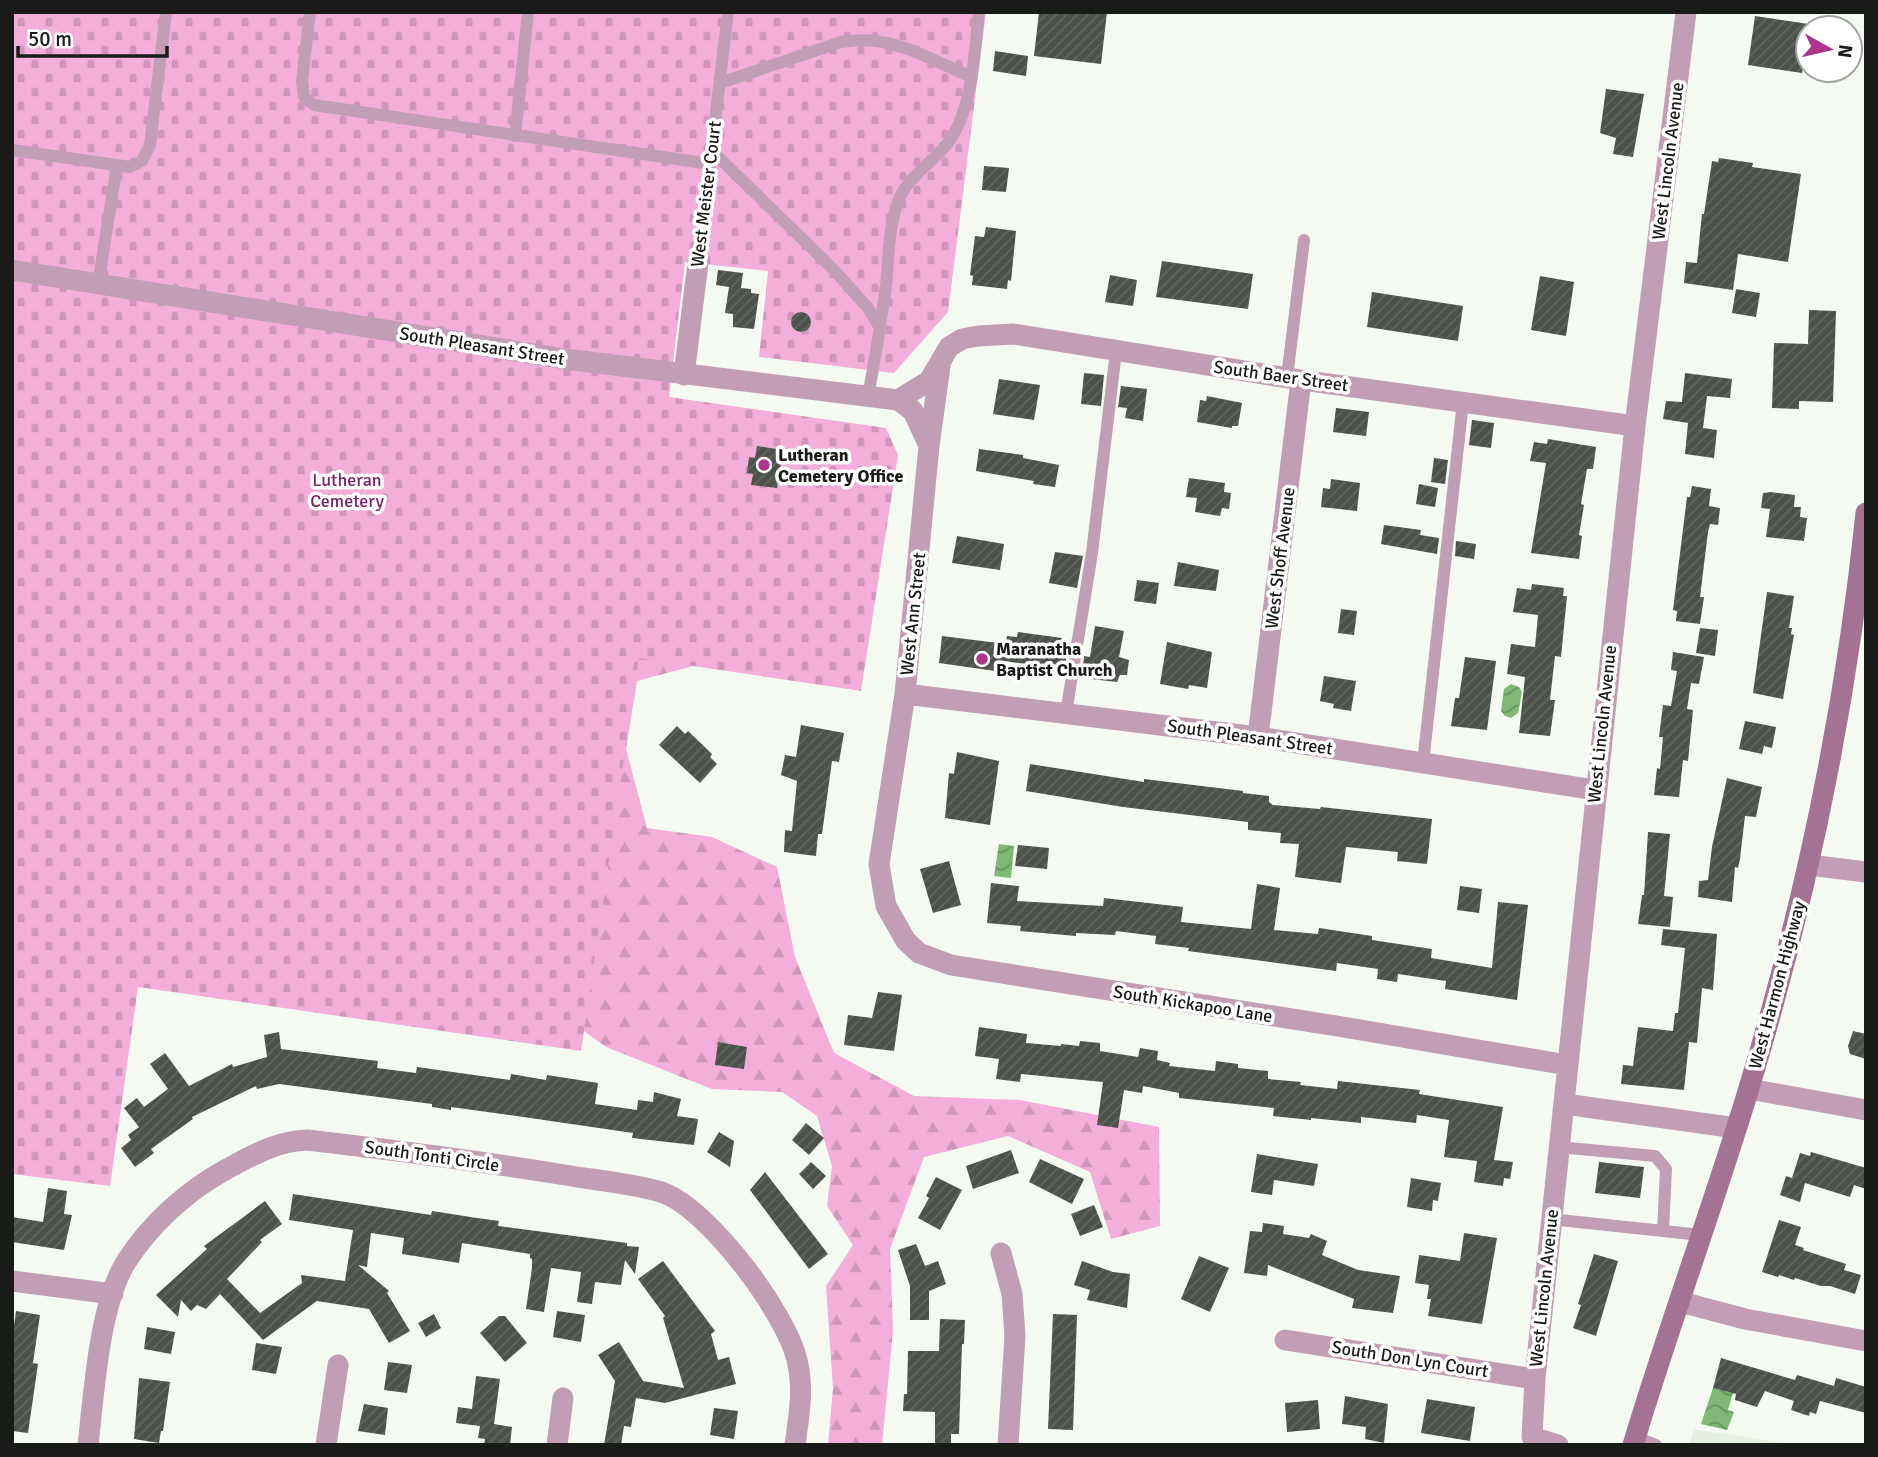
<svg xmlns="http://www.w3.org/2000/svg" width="1878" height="1457" viewBox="0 0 1878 1457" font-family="Signika,sans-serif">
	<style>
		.built { fill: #e5f0e2 }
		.forest { fill: url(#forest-firs) }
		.cemetery { fill: url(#cemetery-stones) }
		.water { fill: url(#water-waves) }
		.building { fill: url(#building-hatch) }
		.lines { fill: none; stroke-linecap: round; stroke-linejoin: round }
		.lane { stroke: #c19eb4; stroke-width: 12 }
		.street { stroke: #c19eb4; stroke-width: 21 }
		.secondary { stroke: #a47392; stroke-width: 21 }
		.poi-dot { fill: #ad368c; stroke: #fff; stroke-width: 2.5 }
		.labels { text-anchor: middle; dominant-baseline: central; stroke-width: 7; stroke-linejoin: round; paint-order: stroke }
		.street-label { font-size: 18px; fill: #191b18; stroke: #fff }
		.poi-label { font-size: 18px; font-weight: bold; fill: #191b18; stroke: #fff; text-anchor: start }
		.park-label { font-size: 18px; fill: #7a2262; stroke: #fff }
	</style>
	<defs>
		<pattern id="forest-firs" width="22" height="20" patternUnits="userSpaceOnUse" patternTransform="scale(1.75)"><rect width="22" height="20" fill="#f3afda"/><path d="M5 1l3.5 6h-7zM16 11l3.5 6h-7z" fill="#d096ba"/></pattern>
		<pattern id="cemetery-stones" width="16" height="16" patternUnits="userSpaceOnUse" patternTransform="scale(1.75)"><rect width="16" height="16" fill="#f3afda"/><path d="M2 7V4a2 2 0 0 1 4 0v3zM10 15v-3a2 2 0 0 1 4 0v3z" fill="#d096ba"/></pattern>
		<pattern id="water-waves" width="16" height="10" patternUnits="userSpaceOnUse" patternTransform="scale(1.75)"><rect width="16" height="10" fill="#80b875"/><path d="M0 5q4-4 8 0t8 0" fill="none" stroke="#68955f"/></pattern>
		<pattern id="building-hatch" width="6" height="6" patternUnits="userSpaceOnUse" patternTransform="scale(1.75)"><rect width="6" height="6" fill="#4c514b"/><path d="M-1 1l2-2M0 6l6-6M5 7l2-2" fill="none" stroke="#626661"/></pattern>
	</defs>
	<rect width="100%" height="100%" fill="#f4faf2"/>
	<path class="built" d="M1694 1429 1788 1444 1796 1445H1689Z"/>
	<path class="forest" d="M159 611 712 661 637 681 626 749 647 828 712 837 777 867 795 957 834 1053 914 1096 1020 1100 1159 1127 1160 1226 1111 1239 1090 1172 1008 1136 924 1157 890 1249 893 1330 882 1445H828L833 1388 826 1286 853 1245 827 1206 832 1166 817 1116 782 1092 712 1089 606 1047 534 995Z"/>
	<path class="cemetery" d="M12 12H986L948 312 894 373 759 357 768 271 685 262 669 397 886 428 898 455 861 691 639 658 581 1051 138 987 110 1186 12 1174Z"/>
	<path class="water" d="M1511 684 1519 687 1522 692 1518 713 1511 718 1505 716 1501 711 1504 689Z
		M999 844 1014 846 1011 878 994 876Z
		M1713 1388 1733 1393 1728 1410 1734 1412 1727 1430 1701 1424Z"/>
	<path class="building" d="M1039 12H1107L1101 64 1034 56Z
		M1755 16 1809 24 1802 73 1748 65Z
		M995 51 1028 56 1026 76 993 71Z
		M1606 89 1644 94 1633 157 1613 154 1616 138 1600 133Z
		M1719 158 1753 163 1752 167 1801 174 1788 262 1738 254 1733 290 1684 283 1686 262 1697 263 1702 214H1704L1712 161 1718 162Z
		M984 166 1009 168 1006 192 982 190Z
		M986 227 1016 231 1011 281 1008 280 1007 289 972 285 973 276 970 275 975 236 984 237Z
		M1162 261 1253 274 1248 309 1156 297Z
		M718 270 743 273 741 288 751 289V293L759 294 754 329 733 327V314L725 313 729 287 716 285Z
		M1110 275 1137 280 1133 306 1105 302Z
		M1540 276 1574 282 1566 336 1531 330Z
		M1736 289 1760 293 1756 317 1732 313Z
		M1372 292 1463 306 1458 341 1367 327Z
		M1809 310 1836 311 1833 402 1799 401V409L1772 408 1774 343 1808 344Z
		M791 322a10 10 0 1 1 20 0a10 10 0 1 1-20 0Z
		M1084 373 1104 375 1101 406 1081 404Z
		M1685 373 1732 379 1730 398 1707 396 1703 428 1717 430 1714 458 1685 454 1688 423 1663 419 1666 401 1682 402Z
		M999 379 1040 385 1034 420 993 414Z
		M1121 386 1147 389 1143 421 1125 418 1127 408 1118 407Z
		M1207 396 1242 403 1238 426H1232V428L1197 422 1200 400 1206 401Z
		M1336 408 1369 412 1366 436 1333 432Z
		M1472 420 1494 423 1491 448 1469 445Z
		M1548 439 1596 447 1593 469H1587L1581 504 1584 505 1579 535 1582 536 1579 559 1531 553 1546 463 1530 461 1534 442 1547 444Z
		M757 446 783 450 777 488 751 485 753 474 747 473 749 457 755 458Z
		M979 449 1023 455V458L1059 465 1055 487 1033 484 1034 481 976 471Z
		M1434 458 1448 460 1445 484 1431 482Z
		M1189 478 1225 483 1224 492 1231 493 1229 509 1222 508 1220 516 1195 512 1197 498 1186 497Z
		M1331 479 1360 483 1357 511 1321 507 1323 488 1330 489Z
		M1419 484 1438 488 1435 507 1416 504Z
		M1692 486 1711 489 1709 506 1720 508 1718 525 1710 524 1708 532 1700 597H1704L1700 624 1676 621 1677 611 1673 610 1687 497H1690Z
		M1771 492 1795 495 1794 507H1801L1800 517 1807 518 1804 541 1766 537 1770 509 1761 508 1763 493Z
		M1384 525 1421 530 1420 535 1439 538 1437 554 1381 544Z
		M957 536 1004 544 1000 570 952 563Z
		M1456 541 1476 544 1474 559 1455 556Z
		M1055 552 1083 556 1077 588 1049 583Z
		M1178 562 1219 570 1216 591 1174 586Z
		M1137 580 1159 583 1156 604 1134 601Z
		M1532 584 1564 588 1563 596H1567L1561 657 1555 656 1550 700H1555L1550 736 1519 733 1525 677 1507 674 1511 644 1535 647 1538 615 1513 612 1517 588 1531 590Z
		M1767 592 1794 596 1789 628H1792L1791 634 1794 635 1783 699 1753 693Z
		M1341 609 1357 611 1354 635 1338 633Z
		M1095 626 1124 631 1119 657 1129 660 1127 675H1120L1117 682 1082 678 1084 656 1090 657Z
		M1700 628 1718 630 1715 656 1696 653Z
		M1018 632 1062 638 1060 653 1067 654 1064 670 1004 661 1002 672 939 663 942 636 1006 644 1007 636 1017 637Z
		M1167 642 1212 652 1207 688 1189 685 1188 689 1160 684Z
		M1673 652 1704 657 1699 684 1691 683 1687 709 1693 710 1688 761 1683 760 1679 797 1654 795 1657 768 1660 769 1663 737H1659L1663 705 1671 706 1677 671 1671 670Z
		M1465 657 1496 661 1487 730 1451 726 1455 698H1459Z
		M1324 676 1356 681 1351 711 1333 708 1334 704 1320 701Z
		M1745 721 1776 727 1772 748 1764 746 1762 754 1739 749Z
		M801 725 844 733 839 762 832 761 822 834H818L816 856 784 852 785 830 792 831 797 781 781 775 785 755 796 757Z
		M677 726 685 734 688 731 712 754 710 757 717 764 700 783 659 745Z
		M957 752 999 761 990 825 945 818 949 773 954 774Z
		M1030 764 1144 782V779L1243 791V793L1269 796V802L1273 805 1320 809 1321 807 1432 819 1427 864 1397 861 1398 852 1346 847 1341 883 1295 877 1299 844 1280 843 1281 833 1248 830V822L1123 807 1026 791Z
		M1727 778 1762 787 1756 817 1745 816 1740 859 1738 868 1735 867 1732 902 1698 897 1699 881 1708 880 1712 847Z
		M1648 832 1670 834 1664 896 1673 897 1670 927 1638 924 1642 895H1644Z
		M1018 845 1049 848 1047 869 1015 866Z
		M949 861 961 905 933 913 920 869Z
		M991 883 1019 886 1017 901 1103 906 1104 898 1183 907 1181 922 1251 929 1257 884 1280 888 1274 930 1318 934 1319 928 1372 936V940L1432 949 1431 958 1492 968 1498 902 1528 905 1517 1000 1445 989 1446 981 1398 974 1397 982 1377 979 1378 969 1337 963 1336 971 1188 951 1189 948 1155 944 1156 936 1116 931 1115 935 1076 933V936L1020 931 1021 926 987 923Z
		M1460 886 1482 889 1479 913 1457 910Z
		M1663 929 1717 934 1713 990 1702 988 1697 1043 1689 1042 1684 1090 1621 1084 1623 1065 1633 1066 1638 1027 1673 1031 1675 1013H1678L1685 948 1661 945Z
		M878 992 902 995 894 1051 844 1045 848 1015 872 1018Z
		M979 1027 1027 1034 1026 1043 1061 1046V1044L1079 1046 1080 1041 1100 1043V1051L1138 1057 1140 1048 1158 1051 1157 1060 1170 1063 1169 1066 1215 1071 1216 1061 1238 1064V1068L1268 1071V1079L1301 1082 1300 1085 1337 1089 1338 1081 1365 1084 1420 1090 1419 1094 1503 1107 1494 1160 1513 1162 1510 1179 1504 1178 1503 1186 1474 1182 1477 1161 1444 1157 1449 1120 1417 1115 1416 1123 1361 1117V1123L1311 1118V1120L1273 1116 1274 1108 1179 1098V1093L1143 1086 1142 1093 1124 1090 1118 1128 1097 1125 1103 1082 1021 1074 1020 1082 996 1079 999 1059 975 1056Z
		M1853 1031 1866 1034V1059L1850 1054 1848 1046Z
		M279 1032 281 1049 378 1061 377 1068 416 1073 417 1067 510 1080 511 1074 546 1080 547 1075 598 1083 595 1104 637 1110 638 1100 653 1102 654 1092 681 1099 677 1116 698 1119 694 1145 632 1138 633 1133 502 1114 451 1107V1110L432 1107V1104L279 1084 257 1089 256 1086 192 1117 193 1119 151 1149 154 1153 135 1167 121 1148 131 1140 128 1135 139 1127 124 1108 137 1098 144 1107 168 1089 150 1064 165 1053 189 1086 232 1064 233 1067 267 1057 264 1035Z
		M718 1042 747 1047 744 1069 715 1065Z
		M806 1123 824 1138 809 1155 792 1140Z
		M719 1132 734 1141 730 1167 707 1152Z
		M1011 1150 1019 1173 973 1189 966 1166Z
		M1811 1152 1866 1168V1189L1854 1185 1850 1197 1805 1183 1800 1202 1780 1195 1786 1176 1792 1178 1800 1153 1810 1156Z
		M1257 1154 1318 1164 1314 1186 1274 1180 1272 1195 1251 1192Z
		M1040 1159 1084 1179 1072 1204 1029 1182Z
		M811 1162 826 1176 813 1189 799 1174Z
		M1599 1162 1644 1167 1640 1198 1595 1193Z
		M765 1172 828 1254 809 1269 750 1190Z
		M936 1177 962 1190 940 1230 918 1218 929 1198 926 1196Z
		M1411 1178 1441 1183 1438 1201 1433 1200 1432 1211 1407 1207Z
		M48 1188 67 1191 64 1214 72 1215 64 1250 12 1242V1217L43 1222Z
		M293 1194 431 1215 432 1211 477 1218 499 1221 498 1226 627 1243V1246L639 1247 635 1274 625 1260 621 1285 595 1282 592 1304 577 1302 581 1272 551 1268 544 1312 526 1309 532 1268V1259L530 1258V1254L462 1243 459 1263 402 1254 404 1238 371 1233 367 1267 358 1265 389 1291 387 1293 410 1331 389 1343 369 1309 317 1301 263 1340 220 1294 206 1309 197 1305 191 1311 181 1300 178 1317 156 1295 207 1249 204 1246 265 1201 282 1224 260 1240 262 1242 227 1279 260 1313 302 1283 301 1275 345 1281 353 1230 289 1220Z
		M1094 1205 1103 1227 1080 1236 1071 1214Z
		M1779 1220 1801 1227 1795 1245 1804 1248 1803 1250 1846 1264 1844 1270 1861 1275 1855 1294 1830 1286H1821L1795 1278 1794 1280 1779 1275 1778 1277 1762 1272Z
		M1263 1223 1284 1226 1283 1234 1309 1238 1311 1234 1327 1241 1322 1255 1358 1270 1400 1276 1393 1313 1352 1308 1354 1299 1268 1265 1267 1276 1244 1273 1250 1231 1262 1232Z
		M1464 1233 1497 1238 1482 1324 1428 1316 1431 1299H1427L1429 1285 1415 1283 1419 1255 1460 1261Z
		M916 1244 925 1266 938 1261 946 1284 929 1291V1320H910V1286L898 1250Z
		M1594 1254 1618 1261 1596 1336 1573 1328 1581 1305 1578 1304Z
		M1199 1256 1229 1268 1210 1312 1181 1299Z
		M663 1261 715 1331 711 1334 718 1360 729 1357 736 1384 665 1403 636 1398 631 1427 624 1426 621 1445H604L615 1381 598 1355 619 1342 643 1381 684 1388 663 1318 665 1316 638 1279Z
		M1082 1261 1113 1272 1130 1274 1127 1308 1087 1300 1090 1290 1074 1285Z
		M16 1311 40 1315 33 1363 38 1364 28 1433 12 1431V1340Z
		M557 1311 585 1315 581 1342 553 1337Z
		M434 1314 441 1328 426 1337 418 1323Z
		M1053 1314 1077 1315 1073 1430 1048 1429Z
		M499 1316H505L527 1343 505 1362 480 1333Z
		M940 1319 965 1320 964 1344H962L959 1434H951V1445H935V1412L903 1411 904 1394H907L908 1351H939Z
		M147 1327 175 1332 171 1354 144 1349Z
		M256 1343 282 1347 276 1374 252 1370Z
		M1721 1358 1795 1380 1797 1375 1834 1386 1836 1378 1866 1387V1413L1820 1401 1816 1414 1810 1412 1809 1416 1791 1410 1794 1401 1765 1391 1757 1407 1735 1400 1736 1394 1713 1388Z
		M388 1362 412 1365 407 1393 384 1390Z
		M476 1376 500 1379 494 1424 512 1427 510 1445H484L485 1439 478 1438 480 1426 456 1423 458 1407 472 1409Z
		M139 1378 170 1382 163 1431H161L159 1443 134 1439Z
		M1345 1396 1388 1404 1384 1443 1365 1439 1366 1427 1342 1424Z
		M1427 1399 1475 1407 1470 1441 1421 1433Z
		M1318 1400 1320 1429 1287 1432 1285 1403Z
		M364 1404 388 1408 385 1435 358 1431Z
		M714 1408 738 1411 734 1439 710 1435Z"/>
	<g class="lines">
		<path class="lane" d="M310 12 302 81 304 97 314 105 710 164
			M720 83 841 42C888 33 929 58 971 77
			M515 136 528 12
			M12 150 130 167 142 161 150 145 166 12
			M712 151 833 269 868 308 879 326
			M698 263 728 12
			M98 285 117 165
			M1287 377 1304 240
			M868 397C875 360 881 323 886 286 889 258 888 228 898 202 907 177 931 164 946 145 973 113 974 53 979 12
			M1066 713 1092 553 1116 351
			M1423 763 1463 402
			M1558 1147 1655 1156 1666 1169 1663 1231
			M1550 1219 1701 1235
			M1636 1437 1656 1445"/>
		<path class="street" d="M12 270 565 359 898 400 929 381 949 347 962 339 978 336 1013 334 1301 380 1635 426
			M940 366 929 446 905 694 879 864 886 906 906 941 919 953 951 965 1343 1027 1567 1065
			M684 375 698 263
			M898 400 913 411 929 446
			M905 694 1258 737 1595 790
			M1258 737 1301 380
			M1809 865 1866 872
			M1749 1089 1866 1110
			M1565 1104 1736 1128
			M1001 1253 1012 1294 1015 1336 1008 1445
			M12 1281 113 1294
			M1681 1302 1745 1319 1866 1341
			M1285 1340 1535 1379
			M88 1445C94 1393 99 1306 126 1262 150 1224 188 1190 227 1169 253 1155 277 1141 307 1140 393 1150 479 1161 565 1175 593 1180 639 1184 664 1193 710 1211 786 1313 797 1360 804 1389 799 1416 795 1445
			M326 1445 338 1365
			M557 1445 563 1398
			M1558 1445 1532 1437 1535 1379 1635 426 1686 12"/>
		<path class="secondary" d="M1633 1445C1669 1325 1713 1207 1749 1088 1806 900 1846 708 1866 513"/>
	</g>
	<g class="poi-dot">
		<circle cx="764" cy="465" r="7"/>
		<circle cx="982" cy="659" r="7"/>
	</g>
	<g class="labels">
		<g class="street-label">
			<text transform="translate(1668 161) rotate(-83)">West Lincoln Avenue</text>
			<text transform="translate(706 194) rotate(-83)">West Meister Court</text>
			<text transform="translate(482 346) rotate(9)">South Pleasant Street</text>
			<text transform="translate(1281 376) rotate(8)">South Baer Street</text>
			<text transform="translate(1280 558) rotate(-83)">West Shoff Avenue</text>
			<text transform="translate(913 614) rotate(-84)">West Ann Street</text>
			<text transform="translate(1602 724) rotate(-84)">West Lincoln Avenue</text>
			<text transform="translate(1250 737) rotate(8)">South Pleasant Street</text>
			<text transform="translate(1777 985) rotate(-75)">West Harmon Highway</text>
			<text transform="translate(1193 1004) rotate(9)">South Kickapoo Lane</text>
			<text transform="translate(432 1156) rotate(8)">South Tonti Circle</text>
			<text transform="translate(1544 1288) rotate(-84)">West Lincoln Avenue</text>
			<text transform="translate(1410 1359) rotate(9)">South Don Lyn Court</text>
		</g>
		<g class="poi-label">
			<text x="778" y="455">Lutheran<tspan x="778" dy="21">Cemetery Office</tspan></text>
			<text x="996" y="649">Maranatha<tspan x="996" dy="21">Baptist Church</tspan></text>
		</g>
		<g class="park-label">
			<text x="347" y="480">Lutheran<tspan x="347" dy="21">Cemetery</tspan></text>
		</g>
	</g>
	<rect width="1878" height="1457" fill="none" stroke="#191b18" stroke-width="28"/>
	<g transform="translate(1829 49) rotate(98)"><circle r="33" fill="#ffffff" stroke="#a3a4a3" stroke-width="2"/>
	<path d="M0-5L12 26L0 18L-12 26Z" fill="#ad368c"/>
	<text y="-10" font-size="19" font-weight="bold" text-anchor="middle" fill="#191b18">N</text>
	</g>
	<path d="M18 46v10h149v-10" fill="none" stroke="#191b18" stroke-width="3.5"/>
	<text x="28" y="46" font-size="21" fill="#191b18" stroke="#ffffff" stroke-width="5" paint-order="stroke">50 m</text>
</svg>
